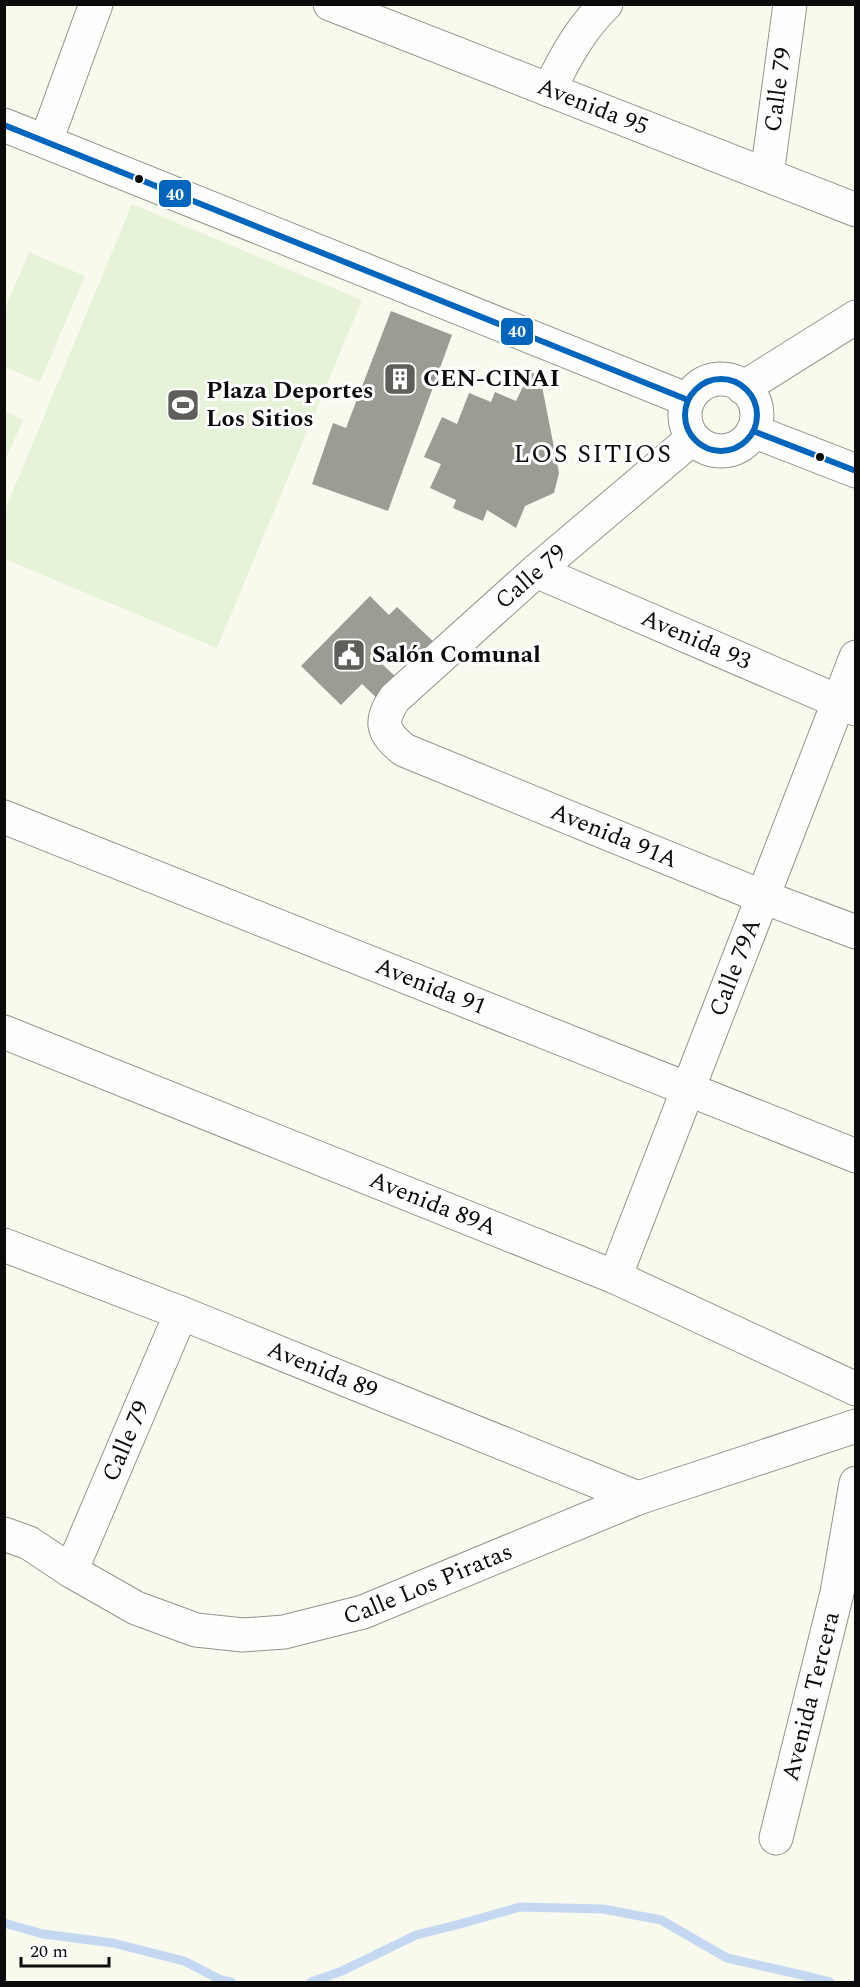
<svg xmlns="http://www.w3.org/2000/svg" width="860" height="1987" viewBox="0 0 860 1987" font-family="Spectral,serif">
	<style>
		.pitch { fill: #e6f3d8 }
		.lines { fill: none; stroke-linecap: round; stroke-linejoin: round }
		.stream { stroke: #c5d8f2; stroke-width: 9 }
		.building { fill: #9c9b94 }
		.minor-casing { stroke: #92938d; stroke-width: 35 }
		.minor { stroke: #fefefc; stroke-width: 33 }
		.bus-1-casing { stroke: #fff; stroke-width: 10 }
		.bus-1 { stroke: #0065bd; stroke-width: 6 }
		.bus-dot { fill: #0b0b0b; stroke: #fff; stroke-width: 2 }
		.labels { text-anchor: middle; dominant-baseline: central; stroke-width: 6; stroke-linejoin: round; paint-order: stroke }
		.street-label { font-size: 24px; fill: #0b0b0b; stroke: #fff }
		.poi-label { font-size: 24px; font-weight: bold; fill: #0b0b0b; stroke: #fff; text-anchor: start }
		.neighbourhood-label { font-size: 26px; letter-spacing: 1.5px; fill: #0b0b0b; stroke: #fff }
		.line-badge { stroke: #fff; stroke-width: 2 }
		.badge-label { font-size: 16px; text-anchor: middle; font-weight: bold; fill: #fff }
	</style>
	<rect width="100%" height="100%" fill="#f9faee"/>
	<path class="pitch" d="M132 204 362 300 217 648 5 559V510Z
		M29 252 85 276 40 382 5 367V309Z
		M5 411 23 420 5 461Z"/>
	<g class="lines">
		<path class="stream" d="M4 1923 43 1934 113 1943 184 1961 221 1980 231 1982
			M311 1982 342 1971 416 1935 460 1924 520 1907 603 1909 661 1920 727 1958 802 1975 830 1982"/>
	</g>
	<path class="building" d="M391 311 452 335 388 511 312 484 333 423 346 428Z
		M530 372 540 376 559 473 554 493 525 506 516 528 487 510 483 521 453 508 456 500 430 488 441 464 424 457 442 417 457 424 469 393 491 402 495 392 516 401Z
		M370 596 389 615 397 607 437 645 414 668 393 648 380 662 399 680 380 701 362 684 341 705 301 666Z"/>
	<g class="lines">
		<g class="minor-casing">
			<g id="minor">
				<path id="s1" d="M330 4 856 210"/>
				<path d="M549 90C565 58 580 29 606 4"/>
				<path d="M4 125 688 400"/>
				<path d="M46 141 96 4"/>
				<path id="s2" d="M767 175 790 4"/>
				<circle cx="721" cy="415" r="36"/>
				<path d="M743 388 856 317"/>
				<path d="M753 431 856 471"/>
				<path id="s3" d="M693 438 536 571 395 698C378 722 383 733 404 750L763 897 856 932"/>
				<path id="s4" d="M536 571 856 709"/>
				<path id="s5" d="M4 817 856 1156"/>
				<path id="s6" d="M4 1032 615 1277 856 1389"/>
				<path id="s7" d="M4 1245 181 1313 638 1498"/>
				<path id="s8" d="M615 1277 856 657"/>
				<path id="s9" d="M4 1534 29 1543 71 1571 136 1608 196 1630 243 1635 284 1632 363 1612 638 1498 856 1426"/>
				<path id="s10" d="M71 1571 181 1313"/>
				<path id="s11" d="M776 1838 837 1593 856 1483"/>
			</g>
		</g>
		<use href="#minor" class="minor"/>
		<g class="bus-1-casing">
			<path id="bus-1" d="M4 125 688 400
				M685 415a36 36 0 1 1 72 0a36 36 0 1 1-72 0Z
				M753 431 856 471"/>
		</g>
		<use href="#bus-1" class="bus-1"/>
	</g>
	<defs>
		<g id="building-square" transform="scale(1.725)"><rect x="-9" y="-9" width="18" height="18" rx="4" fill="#5e5f5a" stroke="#fff"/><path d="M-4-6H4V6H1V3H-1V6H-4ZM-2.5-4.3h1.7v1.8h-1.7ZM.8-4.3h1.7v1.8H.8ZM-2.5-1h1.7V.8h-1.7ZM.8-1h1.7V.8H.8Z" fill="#fff"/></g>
		<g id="stadium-square" transform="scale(1.725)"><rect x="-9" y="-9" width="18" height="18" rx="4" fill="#5e5f5a" stroke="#fff"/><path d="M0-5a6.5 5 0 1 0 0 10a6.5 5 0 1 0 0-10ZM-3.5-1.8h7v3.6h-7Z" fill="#fff"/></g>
		<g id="civic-square" transform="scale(1.725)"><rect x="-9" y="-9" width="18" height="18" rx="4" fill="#5e5f5a" stroke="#fff"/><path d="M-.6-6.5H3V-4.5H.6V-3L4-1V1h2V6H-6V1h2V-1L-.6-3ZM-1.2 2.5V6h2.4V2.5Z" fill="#fff"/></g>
	</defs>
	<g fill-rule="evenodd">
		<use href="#building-square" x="400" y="379"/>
		<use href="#stadium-square" x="183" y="405"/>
		<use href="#civic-square" x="349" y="655"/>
	</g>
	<g class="bus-dot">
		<circle cx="139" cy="179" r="5"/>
		<circle cx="820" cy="457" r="5"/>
	</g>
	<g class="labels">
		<g class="street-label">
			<text stroke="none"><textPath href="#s2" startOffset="86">Calle 79</textPath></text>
			<text stroke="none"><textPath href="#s1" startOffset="282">Avenida 95</textPath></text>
			<text transform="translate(531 577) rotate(-41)">Calle 79</text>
			<text stroke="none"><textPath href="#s4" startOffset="174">Avenida 93</textPath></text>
			<text stroke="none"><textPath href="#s3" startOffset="684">Avenida 91A</textPath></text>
			<text stroke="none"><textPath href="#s8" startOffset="332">Calle 79A</textPath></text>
			<text stroke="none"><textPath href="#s5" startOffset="459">Avenida 91</textPath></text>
			<text stroke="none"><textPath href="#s6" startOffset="462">Avenida 89A</textPath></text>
			<text stroke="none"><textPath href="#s7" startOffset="342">Avenida 89</textPath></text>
			<text stroke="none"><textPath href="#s10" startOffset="141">Calle 79</textPath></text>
			<text stroke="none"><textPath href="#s9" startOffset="456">Calle Los Piratas</textPath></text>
			<text stroke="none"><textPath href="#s11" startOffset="146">Avenida Tercera</textPath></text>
		</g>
		<g class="poi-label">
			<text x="423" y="379">CEN-CINAI</text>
			<text x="206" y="391">Plaza Deportes<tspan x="206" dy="28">Los Sitios</tspan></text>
			<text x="372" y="655">Salón Comunal</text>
		</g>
		<g class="neighbourhood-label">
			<text x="593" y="454">LOS SITIOS</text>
		</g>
	</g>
	<g class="line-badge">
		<rect x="158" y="179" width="34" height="29" rx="6" fill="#0065bd"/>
		<rect x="500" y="317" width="34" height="29" rx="6" fill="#0065bd"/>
	</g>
	<g class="badge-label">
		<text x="175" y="200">40</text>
		<text x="517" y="337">40</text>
	</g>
	<rect width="860" height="1987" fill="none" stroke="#0b0b0b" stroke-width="12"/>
	<path d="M21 1957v9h88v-9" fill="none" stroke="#0b0b0b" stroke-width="3"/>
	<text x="30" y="1957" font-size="18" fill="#0b0b0b" stroke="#ffffff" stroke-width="4.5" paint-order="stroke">20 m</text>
</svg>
